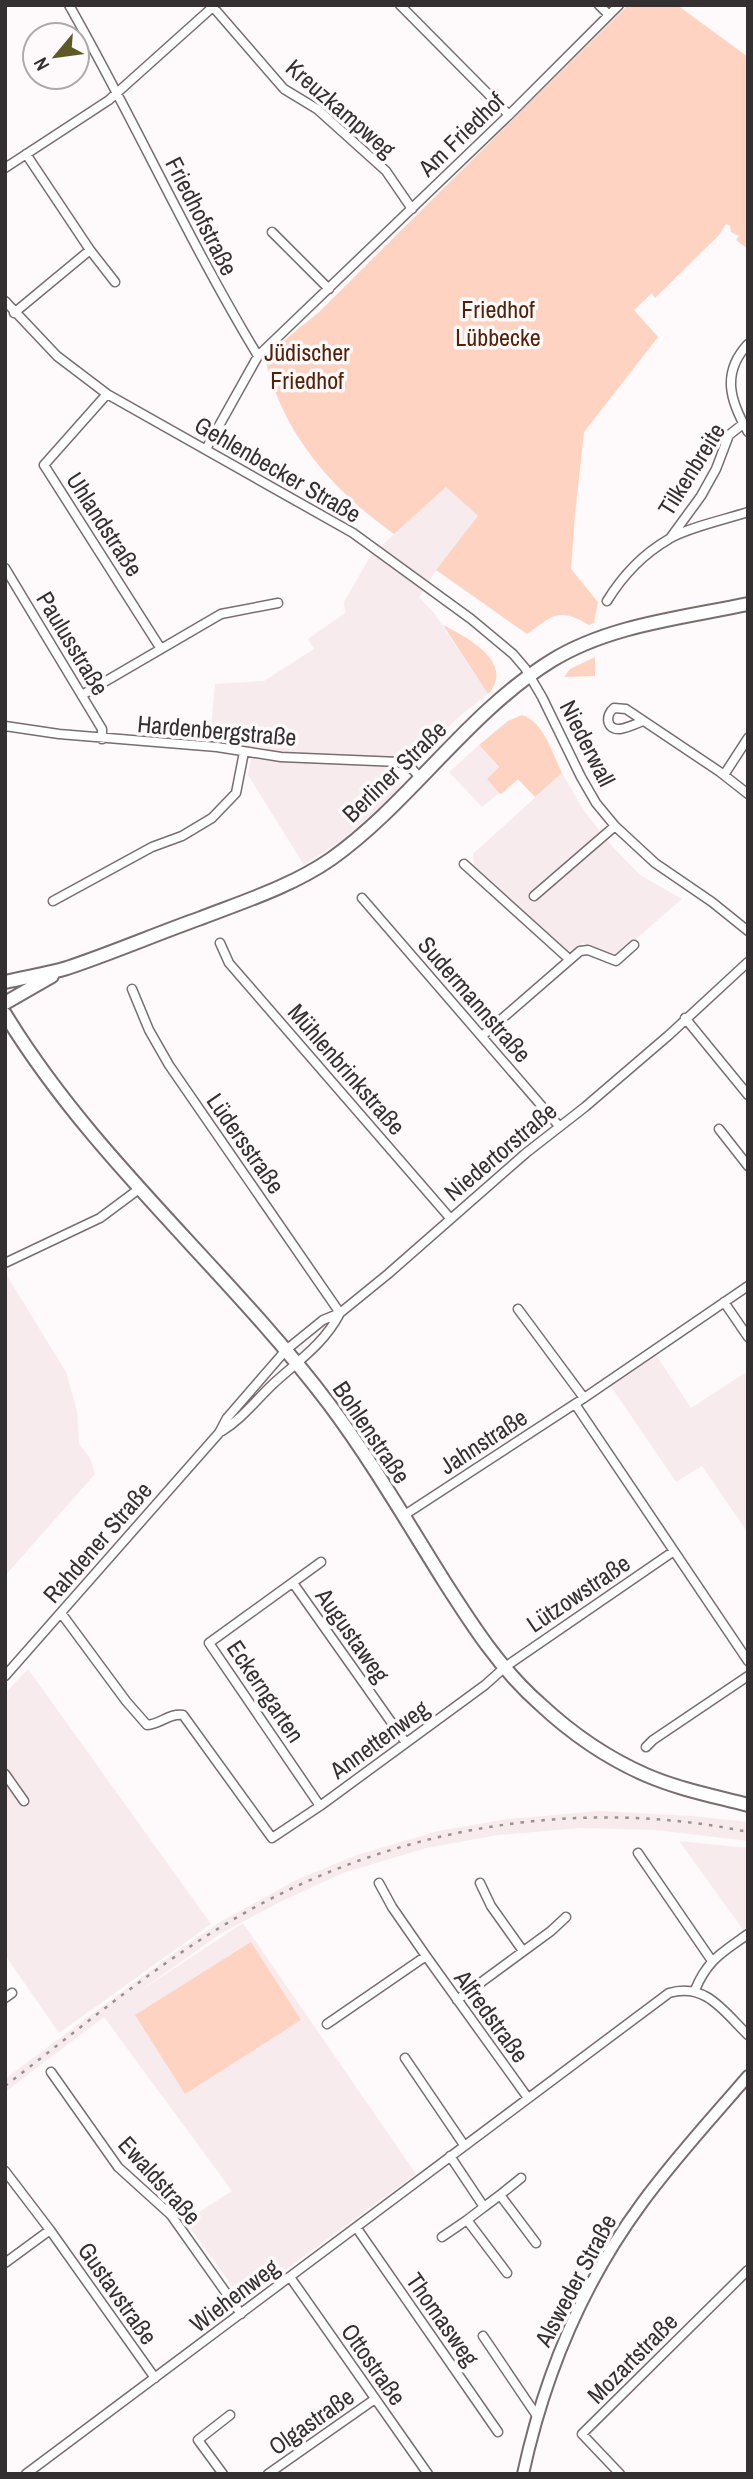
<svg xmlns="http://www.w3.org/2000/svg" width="753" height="2479" viewBox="0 0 753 2479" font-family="'Archivo Narrow',sans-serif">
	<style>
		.built { fill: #f8ebee }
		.green { fill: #fed3c1 }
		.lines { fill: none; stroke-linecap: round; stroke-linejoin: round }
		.street-casing { stroke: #786d6f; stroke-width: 11 }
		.secondary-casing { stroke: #786d6f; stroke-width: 14 }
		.primary-casing { stroke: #786d6f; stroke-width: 16 }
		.street { stroke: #fff; stroke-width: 8 }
		.secondary { stroke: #fff; stroke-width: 10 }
		.primary { stroke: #fff; stroke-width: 12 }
		.rail { stroke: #969192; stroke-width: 2.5; stroke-dasharray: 3.5 7; stroke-linecap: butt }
		.labels { text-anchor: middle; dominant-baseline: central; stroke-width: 7; stroke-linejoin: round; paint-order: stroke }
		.street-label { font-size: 24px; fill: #343031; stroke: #fef9fa }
		.park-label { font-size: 24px; fill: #542106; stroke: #fef9fa }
	</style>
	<rect width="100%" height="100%" fill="#fef9fa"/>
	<path class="built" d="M446 487 479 517 436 570 419 597 434 613 488 694 461 715 424 750 392 757 389 771 398 777 401 783 398 791 342 840 304 865 248 775 253 748 210 739 215 684 264 681 314 649 308 639 345 613 344 602 371 555Z
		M479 745 499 768 487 779 499 793 482 807 449 772Z
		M562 773 584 811 611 845 640 875 682 899 615 957 583 943 569 954 474 866 473 854Z
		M6 1274 66 1372 77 1411 79 1444 90 1458 95 1474 5 1576Z
		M656 1355 691 1408 748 1371V1533L702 1466 676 1482 610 1385Z
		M28 1669 211 1924 59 2033 5 1955V1693Z
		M599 1811 692 1816 748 1822V1841L656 1830 580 1828 498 1835 426 1848 343 1873 280 1902 220 1934 137 1993 243 1923 416 2174 243 2301 185 2221 232 2191 104 2017 5 2092V2079L174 1953 220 1922 298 1879 357 1855 438 1831 508 1819Z
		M679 1841 748 1848V1928L744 1931Z"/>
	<path class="green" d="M628 5H677L748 57V249L736 240 739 236 731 232 730 226 726 224 719 235 655 298 652 293 634 310 658 337 584 432 575 514 571 569 598 602 594 623 589 625C560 607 552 615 527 634L436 570 478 516 446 487 394 534C342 497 298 451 275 391 271 379 263 366 270 355 277 344 308 322 319 312Z
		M443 625C467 637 516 663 488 694Z
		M595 657V676L564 677 570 669Z
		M522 715C544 722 552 753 562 773L535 797 518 779 501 794 499 793 487 779 499 767 479 745 508 721Z
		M251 1942 301 2020 185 2094 135 2015Z"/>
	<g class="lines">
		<g class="street-casing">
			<path id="street" d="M69 5C135 121 189 242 258 356
				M400 5 509 115
				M599 5 609 15
				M213 7 284 89 317 109 386 171 412 209
				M26 154 90 250 115 282
				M5 168 109 100 215 5
				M272 232 329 289
				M5 301 57 356 107 394 353 533 471 619 513 654 525 668 542 697 581 777 596 803 615 826 655 863 712 902 748 931
				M14 313 90 250
				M748 344C721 373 730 401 748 432
				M107 394 44 465 161 649
				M206 449 258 356 509 115 619 5
				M671 537 701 496 716 469 729 435 743 424
				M5 568 102 729V739
				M607 601C623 575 643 554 669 539 686 528 727 519 748 512
				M82 695 221 614 278 603
				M643 721C636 724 627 728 620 729 606 730 605 715 614 708L626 709 720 772 748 794
				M5 726 59 734 217 747 281 757 399 762 412 769 421 778
				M724 775 748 738
				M464 864 569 959
				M534 896 615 826
				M362 898 559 1126
				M53 901 152 847 182 836 212 818 236 793 244 752
				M220 943 229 963 450 1218
				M132 989 149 1030 169 1065 340 1313
				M685 1018 748 1095
				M482 1036 580 951 588 950 616 961 634 945
				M719 1129 748 1166
				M5 1263 100 1218 139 1189
				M724 1302 748 1337
				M518 1309 584 1398
				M575 1404 748 1661
				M222 1431C242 1419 256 1400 273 1384 298 1361 324 1344 340 1313
				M403 1516 584 1398 748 1286
				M293 1583 406 1743
				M61 1613 126 1701 147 1725C161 1724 169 1713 183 1715L272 1838 320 1806 485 1685 505 1667 674 1551
				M5 1676 219 1433 227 1418 286 1350 323 1320 340 1313 388 1274 526 1153 585 1107 669 1035 748 962
				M646 1747 653 1740 748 1676
				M5 1774 24 1801
				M320 1806 209 1643 321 1562
				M638 1853 712 1961
				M379 1883 392 1907 426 1956 528 2098
				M480 1883 491 1906 523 1951
				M695 1990C708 1959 722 1953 748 1934
				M5 1998 12 1993
				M457 2000 551 1931 566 1917
				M327 2024 426 1956
				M405 2058 464 2145
				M51 2072 118 2167 171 2215 241 2314
				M450 2156 484 2207 467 2220 507 2273
				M5 2171 50 2230
				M500 2195 521 2178
				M484 2207 500 2195 536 2243
				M356 2227 498 2432
				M442 2237 467 2220
				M5 2263 50 2230 155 2378
				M290 2277 428 2474
				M483 2336 537 2416
				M26 2474 669 1993C706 1982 724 2012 748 2035
				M223 2474 198 2440 230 2415
				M268 2474 375 2399
				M620 2474 582 2434 748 2270"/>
		</g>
		<g class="secondary-casing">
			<path id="secondary" d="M523 2474C544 2377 583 2283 642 2203 674 2159 712 2118 748 2076"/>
		</g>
		<g class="primary-casing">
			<path id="primary" d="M5 982C26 977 47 974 67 968 112 953 156 934 201 918 245 901 292 886 331 859 411 802 466 714 551 661 609 625 682 618 748 604
				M5 1003 52 976
				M5 1014C94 1160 226 1268 329 1404 371 1460 407 1522 444 1581 472 1625 501 1670 540 1704 571 1733 607 1758 646 1775 678 1789 714 1796 748 1805"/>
		</g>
		<use href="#street" class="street"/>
		<use href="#secondary" class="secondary"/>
		<use href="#primary" class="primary"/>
		<path class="rail" d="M5 2086C82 2027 157 1963 241 1915 392 1828 577 1796 748 1832"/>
	</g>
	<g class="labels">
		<g class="street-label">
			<text transform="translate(341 108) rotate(41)">Kreuzkampweg</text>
			<text transform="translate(461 134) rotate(-44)">Am Friedhof</text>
			<text transform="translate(202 216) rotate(63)">Friedhofstraße</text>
			<text transform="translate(278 469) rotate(30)">Gehlenbecker Straße</text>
			<text transform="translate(691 469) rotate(-58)">Tilkenbreite</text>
			<text transform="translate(105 524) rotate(57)">Uhlandstraße</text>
			<text transform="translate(73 643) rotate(59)">Paulusstraße</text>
			<text transform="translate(217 730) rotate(5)">Hardenbergstraße</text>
			<text transform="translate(588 743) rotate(63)">Niederwall</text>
			<text transform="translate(394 771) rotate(-44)">Berliner Straße</text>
			<text transform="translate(475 999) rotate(49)">Sudermannstraße</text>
			<text transform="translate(347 1069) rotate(49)">Mühlenbrinkstraße</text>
			<text transform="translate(246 1143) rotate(55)">Lüdersstraße</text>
			<text transform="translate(500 1151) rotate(-40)">Niedertorstraße</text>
			<text transform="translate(372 1432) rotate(56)">Bohlenstraße</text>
			<text transform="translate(483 1441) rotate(-33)">Jahnstraße</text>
			<text transform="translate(97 1542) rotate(-49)">Rahdener Straße</text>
			<text transform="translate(578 1593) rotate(-34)">Lützowstraße</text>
			<text transform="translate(353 1635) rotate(55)">Augustaweg</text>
			<text transform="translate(266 1691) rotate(56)">Eckerngarten</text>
			<text transform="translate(379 1739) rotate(-36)">Annettenweg</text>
			<text transform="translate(492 2016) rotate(54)">Alfredstraße</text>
			<text transform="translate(160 2180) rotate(48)">Ewaldstraße</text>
			<text transform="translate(575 2280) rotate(-62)">Alsweder Straße</text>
			<text transform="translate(118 2293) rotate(55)">Gustavstraße</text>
			<text transform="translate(234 2295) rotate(-37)">Wiehenweg</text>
			<text transform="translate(443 2319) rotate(55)">Thomasweg</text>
			<text transform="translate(632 2358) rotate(-45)">Mozartstraße</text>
			<text transform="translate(374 2364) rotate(55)">Ottostraße</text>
			<text transform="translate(311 2421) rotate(-35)">Olgastraße</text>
		</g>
		<g class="park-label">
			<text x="498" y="309">Friedhof<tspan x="498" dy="28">Lübbecke</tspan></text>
			<text x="307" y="352">Jüdischer<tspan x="307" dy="28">Friedhof</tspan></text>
		</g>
	</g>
	<rect width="753" height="2479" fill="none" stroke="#343031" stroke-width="14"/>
	<g transform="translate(56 56) rotate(241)"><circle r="33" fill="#fef9fa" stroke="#ada9aa" stroke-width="2"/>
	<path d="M0-5L12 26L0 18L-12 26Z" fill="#5d5926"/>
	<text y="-10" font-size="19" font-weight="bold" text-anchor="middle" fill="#343031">N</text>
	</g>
</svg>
